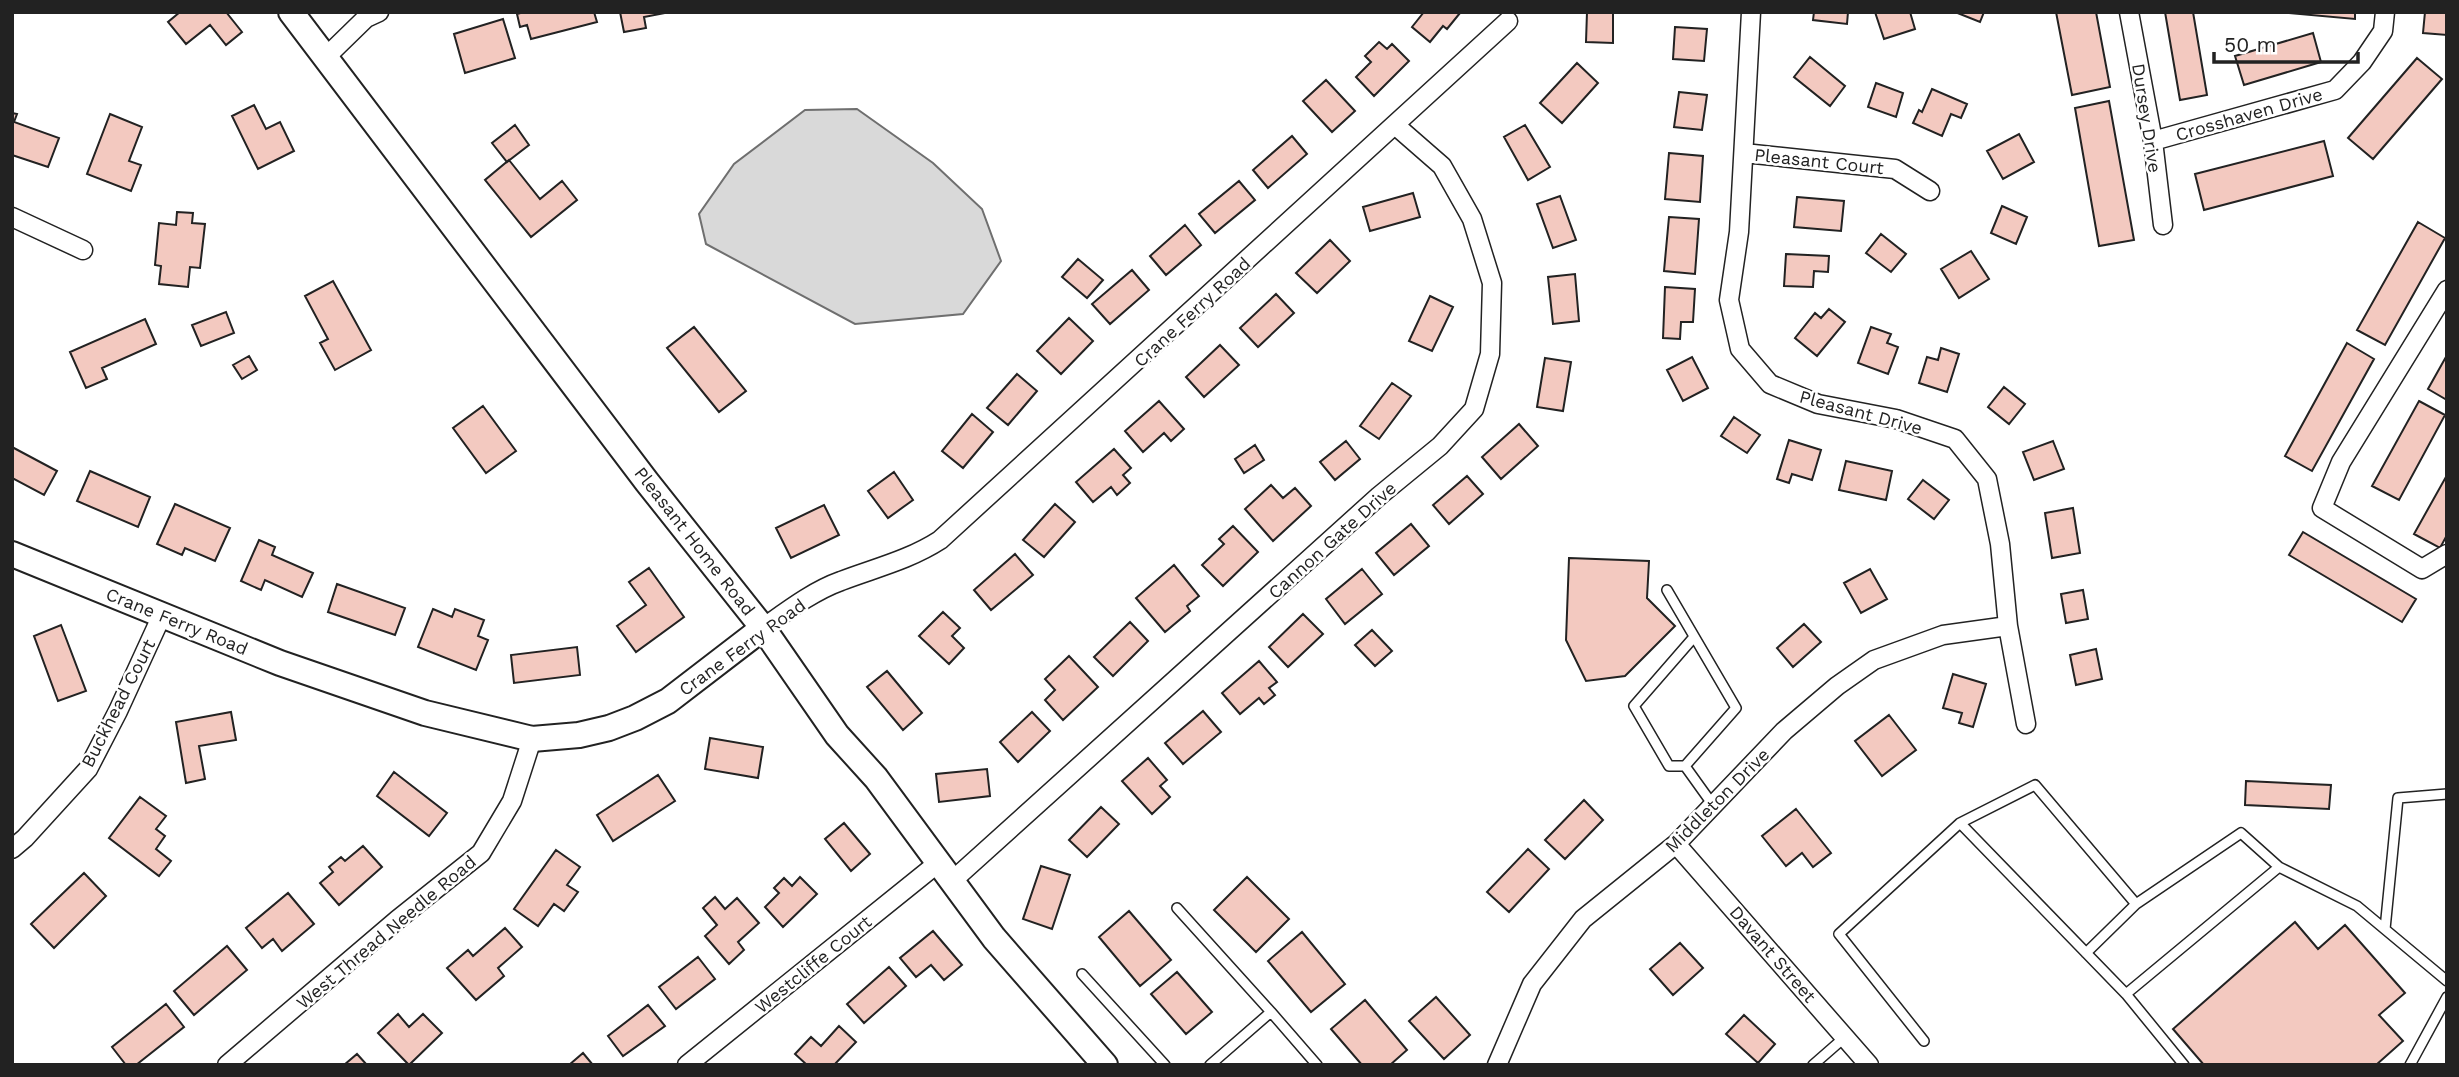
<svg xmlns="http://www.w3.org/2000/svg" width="2459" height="1077" viewBox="0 0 2459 1077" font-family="'Work Sans',sans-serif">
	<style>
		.water { fill: #d9d9d9; stroke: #6f6f6f; stroke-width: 2 }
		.building { fill: #f3c9c0; stroke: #222; stroke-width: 2 }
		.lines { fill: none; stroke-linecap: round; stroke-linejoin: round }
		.lane-casing { stroke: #222; stroke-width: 12 }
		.street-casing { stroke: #222; stroke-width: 21 }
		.secondary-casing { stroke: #222; stroke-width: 28 }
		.lane { stroke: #fff; stroke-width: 9 }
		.street { stroke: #fff; stroke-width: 18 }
		.secondary { stroke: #fff; stroke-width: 24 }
		.labels { text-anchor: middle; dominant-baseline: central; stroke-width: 5; stroke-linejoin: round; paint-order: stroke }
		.street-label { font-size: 18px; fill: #222; stroke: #fff }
	</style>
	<rect width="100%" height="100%" fill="#fff"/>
	<path class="water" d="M857 109 933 163 982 209 1001 261 963 314 855 324 706 244 699 214 734 164 805 110Z"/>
	<path class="building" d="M180 12H226L242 32 226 45 210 25 186 44 168 22Z
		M524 12H594L597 22 531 39 527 25 520 27 517 14Z
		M620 12H670L644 17 646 28 624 32Z
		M1424 12H1459L1460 13 1447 29 1443 26 1430 42 1412 27Z
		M1587 12H1613V43L1586 42Z
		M1814 12H1848L1847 24 1813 20Z
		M1875 12H1910L1915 29 1884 39Z
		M1955 12H1984L1980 22Z
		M2056 12H2096L2110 87 2072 95Z
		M2165 12H2193L2207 95 2180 100Z
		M2277 12H2355V19Z
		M2425 12H2447V35L2423 33Z
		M503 19 515 58 465 73 454 34Z
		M1675 27 1707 29 1704 61 1673 59Z
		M2313 33 2321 62 2244 85 2235 56Z
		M1379 42 1387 49 1392 44 1409 61 1374 96 1356 77 1371 62 1365 56Z
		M1810 57 1845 86 1830 106 1794 77Z
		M2417 58 2442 79 2373 159 2348 138Z
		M1577 63 1598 83 1562 123 1540 103Z
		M1326 80 1355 111 1332 132 1303 101Z
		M1876 83 1903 93 1896 117 1868 107Z
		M1932 89 1967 104 1961 118 1951 114 1942 136 1913 123 1919 110 1922 112Z
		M1679 92 1707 95 1702 130 1674 127Z
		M2109 101 2134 240 2099 246 2075 108Z
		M254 105 266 129 280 122 294 151 258 169 232 116Z
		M12 113 17 114 14 122 59 138 48 167 12 155Z
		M110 114 142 127 129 161 141 165 131 191 87 174Z
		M515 125 529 145 507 162 492 143Z
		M1525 125 1550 167 1528 180 1504 137Z
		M2019 134 2034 162 2003 179 1987 151Z
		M1292 136 1307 154 1268 188 1253 170Z
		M2324 141 2333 176 2204 210 2195 174Z
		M1669 153 1703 156 1700 202 1665 199Z
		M509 160 540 199 562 181 577 200 531 237 485 180Z
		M1239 181 1255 200 1215 233 1199 214Z
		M1413 193 1420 217 1370 231 1363 207Z
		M1560 196 1576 240 1553 248 1537 204Z
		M1797 197 1844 201 1841 231 1794 227Z
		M2002 206 2027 217 2016 244 1991 233Z
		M177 212 193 213 192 223 205 224 200 268 190 267 188 287 159 284 161 266 155 265 159 223 176 225Z
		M1669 217 1699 219 1695 274 1664 271Z
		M2418 222 2445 238 2385 345 2357 330Z
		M1185 225 1201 245 1166 275 1150 256Z
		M1881 234 1906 254 1891 272 1866 253Z
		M1330 240 1350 261 1317 293 1296 273Z
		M1971 251 1989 279 1959 298 1941 269Z
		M1786 254 1829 256 1828 272 1814 271 1813 287 1784 286Z
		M1078 259 1103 280 1087 298 1062 277Z
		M1132 270 1149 290 1110 324 1092 304Z
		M1575 274 1579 321 1553 324 1548 277Z
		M333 281 371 350 335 370 320 343 328 339 305 296Z
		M1665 287 1695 289 1693 322H1681L1680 339 1663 338Z
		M1276 294 1294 313 1258 347 1240 328Z
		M1430 296 1453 307 1432 351 1409 341Z
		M1829 309 1845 322 1817 356 1795 338 1815 313 1821 318Z
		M226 312 234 333 201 346 192 325Z
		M1069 318 1093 341 1061 374 1037 351Z
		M145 319 156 344 102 368 107 379 86 388 70 352Z
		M694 327 746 391 719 412 667 348Z
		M1871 327 1891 334 1887 343 1898 347 1888 374 1858 363Z
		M2347 343 2374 359 2312 471 2285 456Z
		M1220 345 1239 365 1204 397 1186 377Z
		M1941 348 1959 354 1947 392 1919 383 1927 357 1938 360Z
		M2447 355V400L2428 389Z
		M249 356 257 370 242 379 233 365Z
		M1692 357 1708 388 1683 401 1667 370Z
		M1545 358 1571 362 1563 411 1537 407Z
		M1017 374 1037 391 1008 425 987 408Z
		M1392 383 1411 396 1379 439 1360 426Z
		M2004 387 2025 404 2009 424 1988 407Z
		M1159 401 1184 429 1171 441 1164 433 1143 452 1125 431Z
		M2419 401 2445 415 2399 500 2372 486Z
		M483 406 516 451 486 473 453 428Z
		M972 414 993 432 963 468 942 451Z
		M1734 417 1760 435 1747 453 1721 436Z
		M1519 424 1538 446 1501 479 1482 457Z
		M1789 440 1821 450 1812 480 1792 474 1789 483 1777 479Z
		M1346 441 1360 459 1335 480 1320 462Z
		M2053 441 2064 469 2034 480 2023 452Z
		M1255 445 1264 460 1244 473 1235 459Z
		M12 447 57 471 44 495 12 478Z
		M1114 449 1131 468 1123 475 1130 483 1117 495 1111 487 1093 502 1076 482Z
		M1846 461 1892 471 1886 500 1839 490Z
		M90 471 150 497 138 527 77 501Z
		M894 472 913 500 888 518 868 491Z
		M2447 475V535L2440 548 2414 534Z
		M1467 476 1483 494 1449 524 1433 505Z
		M1923 480 1949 500 1934 519 1908 499Z
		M1271 485 1283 498 1295 488 1311 506 1273 541 1245 509Z
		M175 504 230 528 215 561 185 548 182 555 157 544Z
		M1055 504 1075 522 1044 557 1023 540Z
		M824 505 839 535 791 558 776 528Z
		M2073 508 2080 553 2052 558 2045 513Z
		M1411 524 1429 546 1394 575 1376 553Z
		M1233 526 1258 552 1223 586 1202 565 1224 544 1219 539Z
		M2303 532 2416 599 2402 622 2289 555Z
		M259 540 275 547 272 555 313 573 302 597 265 580 261 590 241 581Z
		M1015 554 1033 575 991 610 974 590Z
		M1569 558 1649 561 1647 598 1675 626 1625 676 1586 681 1566 640Z
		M1174 565 1199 596 1187 606 1190 611 1165 632 1136 598Z
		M649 568 684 617 636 652 617 626 646 605 629 582Z
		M1362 569 1382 594 1345 624 1326 599Z
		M1870 569 1887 599 1861 613 1844 583Z
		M337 584 405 608 395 635 328 612Z
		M2083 590 2088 619 2066 623 2061 594Z
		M433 609 452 617 455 609 484 620 478 636 488 640 476 670 418 647Z
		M943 612 960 628 952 636 964 648 949 664 919 636Z
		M1303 614 1323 634 1288 667 1269 647Z
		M1130 622 1148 641 1113 676 1094 657Z
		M1804 624 1821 642 1793 667 1777 648Z
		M61 625 86 691 58 701 34 636Z
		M1372 630 1392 651 1375 666 1355 645Z
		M577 647 580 675 514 683 511 655Z
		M2096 649 2102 679 2076 685 2070 655Z
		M1069 656 1098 687 1063 720 1045 700 1055 690 1045 679Z
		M1259 661 1277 682 1269 688 1275 695 1264 704 1259 698 1240 714 1222 693Z
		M887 671 922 713 903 730 867 687Z
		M1953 674 1986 684 1973 727 1959 723 1962 713 1943 708Z
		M1203 711 1221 732 1183 764 1165 743Z
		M231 712 236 740 199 746 205 779 186 783 176 722Z
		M1032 712 1050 731 1018 762 1000 742Z
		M1889 715 1916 750 1882 776 1855 741Z
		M710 738 763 747 758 778 705 769Z
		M1148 758 1167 780 1160 786 1170 797 1152 814 1122 781Z
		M987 769 990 796 939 802 936 774Z
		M394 772 447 813 429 836 377 796Z
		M658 775 675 801 613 841 597 815Z
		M2246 781 2331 785 2329 809 2245 805Z
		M140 797 166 816 156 829 165 836 156 849 171 861 159 876 109 838Z
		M1584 800 1603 820 1565 859 1545 840Z
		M1101 807 1119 824 1087 857 1069 840Z
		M1796 809 1831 853 1813 867 1802 853 1786 866 1762 836Z
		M844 823 870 854 851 871 825 839Z
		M363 846 382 867 339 905 320 883 333 872 329 867 341 857 345 861Z
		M1528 849 1549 869 1509 912 1487 892Z
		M556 850 580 867 567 885 578 892 564 911 554 904 538 926 514 909Z
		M1041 866 1070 875 1052 929 1023 919Z
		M84 873 106 896 54 948 31 924Z
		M800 877 817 894 783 927 765 907 779 893 774 888 784 878 792 886Z
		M1247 877 1289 919 1256 952 1214 910Z
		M288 893 314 924 282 951 273 939 262 948 246 928Z
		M715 897 725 909 737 898 759 923 738 942 744 950 729 964 705 936 717 925 703 908Z
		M1129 911 1171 960 1140 986 1099 937Z
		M2295 922 2318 949 2345 925 2405 993 2379 1015 2403 1041 2376 1065H2204L2173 1029Z
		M505 928 522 947 498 968 504 976 476 1000 447 968 468 950 473 956Z
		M933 931 962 965 944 980 931 965 916 977 900 958Z
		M1302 932 1345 984 1311 1012 1268 961Z
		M1680 943 1703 968 1673 995 1650 969Z
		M227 946 247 970 194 1015 174 991Z
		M698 957 715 979 676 1009 659 987Z
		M889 967 906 986 864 1023 847 1004Z
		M1177 972 1212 1012 1186 1034 1151 994Z
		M1436 997 1470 1035 1444 1059 1409 1021Z
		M1365 1000 1407 1050 1390 1065H1362L1331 1029Z
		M166 1004 184 1027 136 1065H126L112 1047Z
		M648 1005 665 1026 623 1056 608 1036Z
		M398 1014 409 1027 423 1014 442 1033 409 1065 378 1033Z
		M1744 1015 1775 1044 1758 1063 1726 1034Z
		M839 1026 856 1042 834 1065H807L795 1054 811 1037 821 1046Z
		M583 1053 593 1065H569Z
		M357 1054 367 1065H344Z"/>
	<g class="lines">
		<g class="lane-casing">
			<path id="lane" d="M1667 590 1736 708 1685 766 1713 805
				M1685 766H1669L1634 706 1694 637
				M2279 867 2126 994 1960 823 2035 785 2136 904 2241 833 2279 867 2357 906 2447 981
				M1177 908 1271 1012 1210 1065
				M2385 929 2398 798 2447 794
				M2086 953 2136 904
				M1082 974 1165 1065
				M2126 994 2184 1065
				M1271 1012 1317 1065
				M1924 1041 1839 934 1960 823
				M1813 1065 1845 1037
				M2410 1065 2447 997"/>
		</g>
		<g class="street-casing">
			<path id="street" d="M1751 12 1739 232 1729 300 1740 349 1770 384 1818 404 1896 419 1955 439 1987 479 2000 544 2008 626 2026 724
				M2129 12 2153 141 2163 225
				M326 57 366 18 379 12
				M2153 141 2335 90 2362 62 2383 31 2385 12
				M1744 153 1895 169 1930 191
				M12 217 83 250
				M2447 290 2341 462 2322 508 2422 569 2447 554
				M763 628C787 611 813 591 841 581 875 568 909 560 940 540L1508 21
				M1676 844 1869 1065
				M12 849 25 838 88 769 118 711 162 615
				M951 882 1379 496 1440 446 1474 409 1490 354 1492 283 1472 219 1442 166 1395 125
				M227 1065 397 920 481 853 512 801 532 739
				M687 1065 938 863
				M1497 1065 1532 984 1583 919 1676 844 1784 731 1837 686 1874 660 1943 635 2008 626"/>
		</g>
		<g class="secondary-casing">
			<path id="secondary" d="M291 12 647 482 763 628 837 735 876 778 994 938 1105 1065
				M12 554 280 663 425 713 532 739 579 735 609 728 635 718 668 701 763 628"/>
		</g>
		<use href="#lane" class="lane"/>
		<use href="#street" class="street"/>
		<use href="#secondary" class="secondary"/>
	</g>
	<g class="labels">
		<g class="street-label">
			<text transform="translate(2249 114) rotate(-16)">Crosshaven Drive</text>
			<text transform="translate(2147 118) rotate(81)">Dursey Drive</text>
			<text transform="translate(1819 161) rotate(6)">Pleasant Court</text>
			<text transform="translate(1192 312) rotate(-43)">Crane Ferry Road</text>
			<text transform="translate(1861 412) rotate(15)">Pleasant Drive</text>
			<text transform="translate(1332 540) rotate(-42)">Cannon Gate Drive</text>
			<text transform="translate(695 541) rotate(52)">Pleasant Home Road</text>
			<text transform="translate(177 621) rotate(22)">Crane Ferry Road</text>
			<text transform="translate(742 647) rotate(-36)">Crane Ferry Road</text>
			<text transform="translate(118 703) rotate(-63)">Buckhead Court</text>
			<text transform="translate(1717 800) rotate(-45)">Middleton Drive</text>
			<text transform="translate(386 932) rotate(-40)">West Thread Needle Road</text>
			<text transform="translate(1773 954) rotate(49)">Davant Street</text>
			<text transform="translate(813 964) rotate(-39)">Westcliffe Court</text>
		</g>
	</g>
	<rect width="2459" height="1077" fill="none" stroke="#222222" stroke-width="28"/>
	<path d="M2214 52v10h144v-10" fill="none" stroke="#222222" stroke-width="3.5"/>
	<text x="2224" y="52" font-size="21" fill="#222222" stroke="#ffffff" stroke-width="5" paint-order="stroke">50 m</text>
</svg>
